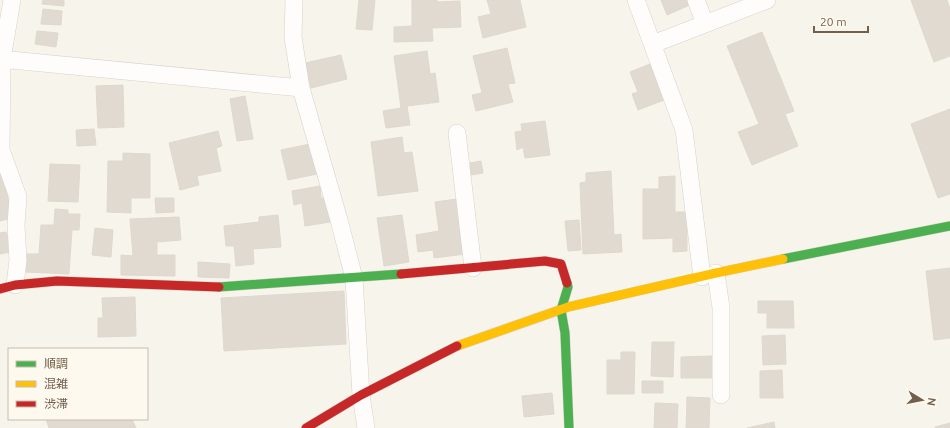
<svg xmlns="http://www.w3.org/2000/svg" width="950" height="428" viewBox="0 0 950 428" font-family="Ubuntu,'Noto Sans JP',sans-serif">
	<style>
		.building { fill: #e0dad1; stroke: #dfd8cf }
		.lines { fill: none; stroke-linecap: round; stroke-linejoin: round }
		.street-casing { stroke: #d6d1ca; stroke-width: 18 }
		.fast-casing { stroke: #d7d1ca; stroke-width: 10 }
		.slow-casing { stroke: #d7d1ca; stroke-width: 10 }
		.jam-casing { stroke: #d7d1ca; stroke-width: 10 }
		.street { stroke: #fefdfc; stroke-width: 17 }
		.fast { stroke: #4caf50; stroke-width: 9 }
		.slow { stroke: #ffc107; stroke-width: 9 }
		.jam { stroke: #c62828; stroke-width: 9 }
	</style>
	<rect width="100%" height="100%" fill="#f7f4ec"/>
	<path class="building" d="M43 0H64V6L42 4Z
		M359 0H375L372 30 356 29Z
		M412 0H437V2L460 1 461 27 432 28 433 41 394 42V27L412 26Z
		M487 0H520L526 27 483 38 478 17 491 14Z
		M661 0H690L692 4 667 15Z
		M911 0H947L950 9V56L934 62Z
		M43 9 62 11 61 25 41 24Z
		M37 31 58 33 56 47 35 44Z
		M762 32 794 111 785 114 798 146 752 165 738 132 759 124 727 46Z
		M507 48 515 83 508 84 513 102 476 111 472 95 482 93 473 56Z
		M427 51 430 74 435 73 439 102 407 106 410 125 386 128 383 111 401 108 394 56Z
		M341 55 347 79 311 88 305 63Z
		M650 64 664 100 638 110 632 94 638 92 630 72Z
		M123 85 124 127 98 128 96 86Z
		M245 96 253 139 237 141 230 99Z
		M950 109V194L938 198 911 124Z
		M545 121 550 155 525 158 523 147 517 150 515 132 522 131 521 124Z
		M94 129 96 145 77 146 76 130Z
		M218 131 222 146 216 148 221 171 197 176 199 185 180 190 169 143Z
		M402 137 404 153 412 152 418 191 378 196 371 142Z
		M310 144 317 174 288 180 281 150Z
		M123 153 150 154V198H131V213L107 212 108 161H123Z
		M0 161 12 218 0 221Z
		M481 161 483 173 471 175 470 163Z
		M50 164 80 165 78 202 48 201Z
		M611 171 614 235 621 234 622 252 583 254 580 183 586 182V173Z
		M675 176V212H687V251L673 252V238L643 239V189H659V177Z
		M320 186 321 198H326L330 222 305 226 302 203 294 205 292 191Z
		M155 198H174V212L156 213Z
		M457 199 465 254 434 258 433 250 418 252 416 235 439 231 435 202Z
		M55 209 68 210V214H80L79 230H72L69 274 26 272 27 254H39L41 225H54Z
		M278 215 281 247 253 249 254 264 236 266 234 246H226L224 226 259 222V217Z
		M402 215 409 262 384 266 377 218Z
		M179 217 181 240 157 242V255H175V276L121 275V255L133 256 130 219Z
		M579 220 581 250 568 251 565 221Z
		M95 228 113 230 111 257 92 255Z
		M6 232 11 252 0 254V233Z
		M198 262 230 264 229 278 198 277Z
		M950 268V338L934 340 926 271Z
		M344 291 346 344 224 351 221 298Z
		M135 297 136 336 98 337V318H103L102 298Z
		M758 301H793L794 328H767V313H758Z
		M785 335 786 364 763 365 762 336Z
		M652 342H674L673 377 651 376Z
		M621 352H635L634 394H607V360H621Z
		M712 356V378H681V357Z
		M782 370 783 398H760V371Z
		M642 381H663V393H642Z
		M552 393 554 414 524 417 522 396Z
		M687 397 710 398 709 428H686Z
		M655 403 678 404 677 428H654Z
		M46 419H132L136 428H49Z
		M774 422 775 428H747Z
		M950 423V428H935V427Z"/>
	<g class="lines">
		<g class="street-casing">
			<path id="street" d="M12 0 2 59 1 150 18 197 16 225 18 260 15 285
				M294 0 293 37 301 88 339 220 354 278 361 395 366 428
				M636 0 684 130 702 277
				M696 0 705 24
				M653 44 767 0
				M0 59 301 88
				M457 133 473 268
				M716 273 721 308V395"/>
		</g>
		<g class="fast-casing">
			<path id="fast" d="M783 259 950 226
				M567 283 568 287 561 310 565 333 569 428
				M219 287 401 274"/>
		</g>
		<g class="slow-casing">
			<path id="slow" d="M457 346 568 307 716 273 783 259"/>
		</g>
		<g class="jam-casing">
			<path id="jam" d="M401 274 545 261 561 264 567 283
				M0 289 15 285 57 281 219 287
				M306 428 361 395 457 346"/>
		</g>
		<use href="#street" class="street"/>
		<use href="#fast" class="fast"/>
		<use href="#slow" class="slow"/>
		<use href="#jam" class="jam"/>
	</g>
	<rect x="8" y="348" width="140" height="72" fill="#fef9ee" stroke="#c6bbae"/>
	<rect x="16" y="361" width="20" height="6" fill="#4caf50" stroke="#c6bbae"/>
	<text x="44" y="368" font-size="12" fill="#735f4d">順調</text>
	<rect x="16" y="381" width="20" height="6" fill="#ffc107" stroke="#c6bbae"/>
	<text x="44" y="388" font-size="12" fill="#735f4d">混雑</text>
	<rect x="16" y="401" width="20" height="6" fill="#c62828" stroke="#c6bbae"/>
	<text x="44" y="408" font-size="12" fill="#735f4d">渋滞</text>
	<g transform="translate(922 400) rotate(100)" stroke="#fef9ee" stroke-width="3" paint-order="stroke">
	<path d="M0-3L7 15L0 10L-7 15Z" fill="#735f4d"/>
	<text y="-6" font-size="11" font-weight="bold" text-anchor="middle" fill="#735f4d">N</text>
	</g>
	<path d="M814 26v6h54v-6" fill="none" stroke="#735f4d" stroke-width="2"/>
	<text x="820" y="26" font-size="12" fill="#735f4d" stroke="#fef9ee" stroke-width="3" paint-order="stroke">20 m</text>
</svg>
